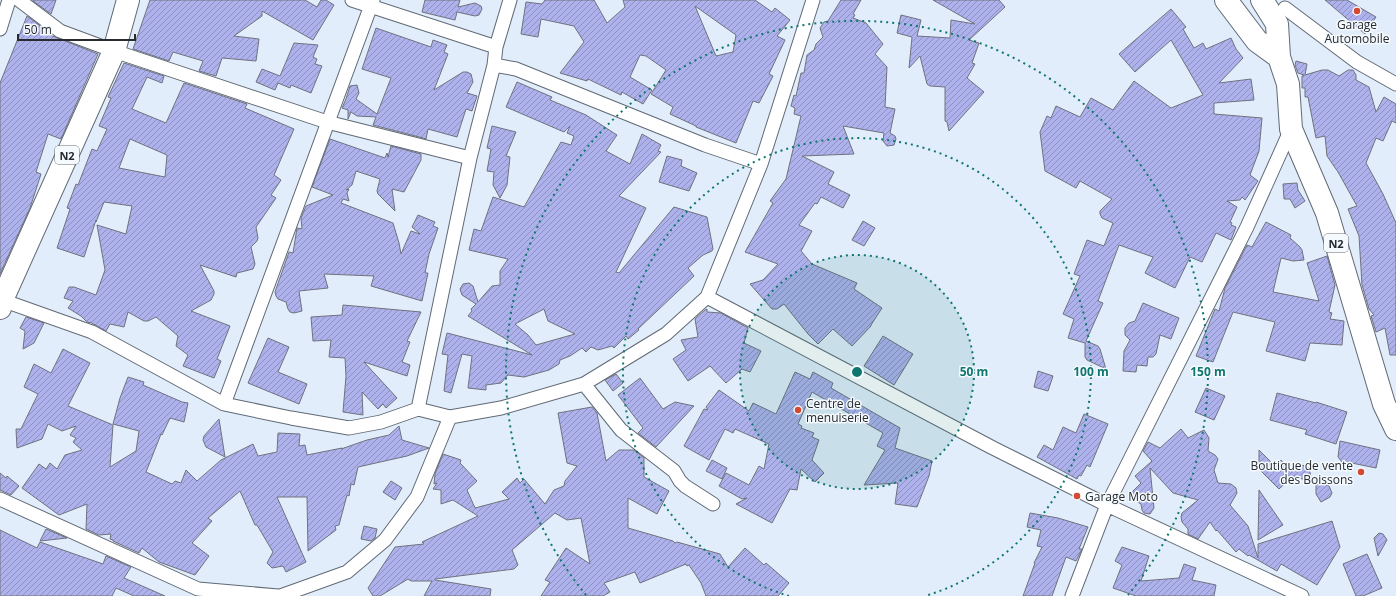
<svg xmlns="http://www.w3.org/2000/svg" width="1396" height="596" viewBox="0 0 1396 596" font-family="'Open Sans',sans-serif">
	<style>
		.building { fill: url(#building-hatch); stroke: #70717f; fill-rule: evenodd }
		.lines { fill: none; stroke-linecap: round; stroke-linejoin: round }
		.street-casing { stroke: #606975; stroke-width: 15 }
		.highway-casing { stroke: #606975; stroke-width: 24 }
		.street { stroke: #fff; stroke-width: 13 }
		.highway { stroke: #fff; stroke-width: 22 }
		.ring { fill: none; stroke: #0f766e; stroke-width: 2; stroke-dasharray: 2 4 }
		.poi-dot { fill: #d44931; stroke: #f5faff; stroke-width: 1.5 }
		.labels { text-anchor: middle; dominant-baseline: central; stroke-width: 3; stroke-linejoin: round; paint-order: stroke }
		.shield { fill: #f5faff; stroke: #65696e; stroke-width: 1 }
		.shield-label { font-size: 11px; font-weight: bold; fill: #272b30 }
		.poi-label { font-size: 12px; fill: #272b30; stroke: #f5faff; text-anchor: start }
		.centre { fill: #0f766e; stroke: #f5faff; stroke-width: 2 }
		.ring-label { font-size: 12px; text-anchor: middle; font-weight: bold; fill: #0f766e; stroke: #f5faff; stroke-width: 3; stroke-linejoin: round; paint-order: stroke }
	</style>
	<defs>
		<pattern id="building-hatch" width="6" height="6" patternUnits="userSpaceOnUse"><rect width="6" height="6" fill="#aeb2ec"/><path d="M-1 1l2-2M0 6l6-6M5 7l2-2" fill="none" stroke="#8e91c0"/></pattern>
	</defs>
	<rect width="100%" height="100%" fill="#e2edfb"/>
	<path class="building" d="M33 0H56L51 14 33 1Z
		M150 0H305L317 7 321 0H326L334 5 313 40 262 11V16L234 36 259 39 256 61 222 58 216 76 199 71 203 61 173 52 169 61 133 49Z
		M425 0H460L458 7 475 3 481 6 482 9 479 15 475 16 457 12 455 20 422 12Z
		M545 0H594L607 23 625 7 623 0H755L772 12 775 8 790 20 777 36 785 40 769 74 773 76 759 103 753 101 736 143 696 127V126L670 114 673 107 651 94 666 70 646 56 640 55 630 77 652 90 643 104 622 92 621 95 588 79 587 81 560 73 584 42 574 26 541 19 538 37 521 34 526 2 542 4ZM695 6 736 35 733 52 716 56Z
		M841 0H861L853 14 855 15 853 18 866 23 883 44 875 54 887 67 885 107 895 109 890 133 895 136 896 139 894 145 887 146 883 141 884 133 843 126 854 154 802 156 834 172 828 184 850 195 843 208 821 197 817 204 815 203 799 225 812 231 801 251 812 264 857 283 854 289 882 308 871 325V326L852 346 833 329 818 344 808 334 784 304 777 309H772L750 284 763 280 778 264 745 252 773 203 770 201 786 179 801 116 794 114 795 108 791 106 794 95 796 96 801 73H804L807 55 814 50 816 44 823 37 820 28 824 22 828 21Z
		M933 0H999L1005 7 969 40 979 43 972 63 975 64 967 78 984 92 949 131 947 122 945 121V87L930 86 927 84 920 56 909 68 912 37 897 33 901 15 921 20 917 36 950 38 951 20 975 24Z
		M1325 0H1347L1376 17 1365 34Z
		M1171 9 1186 27 1183 29 1194 48 1203 43 1206 49 1231 38 1236 49 1243 58 1219 83 1251 79 1254 100 1214 103V114L1262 118 1259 151 1250 175 1258 181 1245 200 1242 197 1240 200 1227 201 1237 207 1230 222 1232 223 1231 225 1236 227 1231 240 1216 233 1202 262 1190 257 1175 288 1145 273 1153 257 1119 245 1098 301 1103 303 1086 341 1098 346 1100 349 1106 369 1087 360 1085 357V343L1068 338 1074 319 1063 314 1080 276 1074 274 1087 240 1104 246 1113 223 1102 218 1100 214V211L1112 199 1080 181 1076 188 1045 171 1040 132 1047 116 1051 118 1056 106 1080 117 1091 98 1113 110 1134 81 1171 108 1203 95 1171 40 1135 72 1119 54Z
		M27 16 46 30 45 33 98 54 61 139 48 134 36 172 41 174 30 208 0 274V83Z
		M376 28 431 47 433 40 447 45 444 52 448 54 434 90 463 72H467L471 74 473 82 467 93 477 96 472 111 466 109 457 137 428 129 426 139 423 138 373 125 376 117 357 116 351 112 348 119V110L342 108 346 99 350 86 357 85 359 93 356 99 377 114 391 78 362 69Z
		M294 43 318 45 313 57 317 59 315 64 322 66 311 93 291 85 290 88 278 83 275 90 256 82 262 69 280 76Z
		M1296 61 1307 64 1305 75 1322 70H1328L1339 76 1348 70H1353L1356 75V80L1369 87 1376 112 1384 97 1396 104V123L1392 121 1383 141 1376 138 1366 163 1383 194 1396 223V355H1390L1385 328 1376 332 1371 316 1374 315 1369 309 1362 285 1359 236 1348 209 1357 206 1338 172 1327 156 1325 136 1316 138 1308 97H1305V88H1302V76L1304 75 1298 73 1295 65Z
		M124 63 164 76 162 83 147 77 132 109 166 123 184 83 247 104 245 108 294 129 274 175 281 180 271 195 276 198 256 227 258 238 257 241 251 247 255 264 253 269 237 273 236 277 200 265 214 291V294L211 300 191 311 230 326 217 359 221 361 214 378 183 366 188 355 176 346 178 336 156 317 148 321H144L128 312 124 327 110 324 106 331 90 322 89 323 86 321 81 316 68 308 73 301 64 298 69 287H74L96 295 105 270 97 225 126 234 132 206 104 202 96 222V220L84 257 57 248 70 209 67 208 76 184 78 185 92 149 97 151 107 129 99 126 111 98 108 97ZM130 139 167 155 165 177 119 168Z
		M517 82 552 97 550 100 586 115 617 135 606 151 630 164 642 134 661 145 658 151 661 152 619 196 646 208 616 272 619 273 674 207 707 217 713 249 712 251 703 255 688 268 694 276 638 329 639 330 628 339 626 336 614 348 612 346 598 350 591 347 586 352 582 348 570 356 560 360 559 364 549 370 524 377 508 375 501 383 486 385V390L468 388 472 356 462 354 451 393 444 391 448 355 442 354 447 333 532 355 468 316 472 311 471 309 476 304 462 295 460 289 463 284 469 283 473 286 478 302 492 286 500 285V271L508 259 469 250 474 229 481 231 493 197 524 207 561 142 571 145 574 136 567 133 570 126 564 132 506 107ZM544 309 548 321 575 334 536 345 528 335 515 324Z
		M492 126 516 132 506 156 510 157 507 185 500 198 493 185 494 172 487 171 491 149 487 148Z
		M330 139 385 158 387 153 388 157 391 146 421 154V160L404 192 392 189 395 211 378 194 377 191 380 179 356 171 352 185 346 190 349 189 347 193 349 201 343 199 341 203 393 223 399 243 401 254 411 231 420 234 412 227 418 215 435 222 433 226 438 228 429 254 425 273H428L422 301 371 286 374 276 324 274 328 288 299 291 302 311 294 313 290 312 288 309 286 302 278 299 276 296 275 292 289 252 293 253 297 228 302 229 301 218 306 206 333 195 312 187Z
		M667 156 682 160 681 166 697 173 689 191 659 182Z
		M1297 183 1298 190 1305 201 1295 208 1290 199H1284L1283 184Z
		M863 221 875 228 864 246 852 240Z
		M1266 222 1291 235 1290 238 1300 247 1302 250 1304 260 1293 261 1281 258 1273 292 1319 301 1307 263 1327 256 1335 285 1329 312 1332 313 1330 319 1344 321 1342 345 1310 343 1305 361 1266 351 1275 322 1233 312 1213 362 1196 356 1215 309 1219 311 1225 288 1247 245 1252 247Z
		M1143 303 1179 318 1171 339 1160 335 1156 354 1153 357H1148L1147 366 1137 365 1136 372 1123 371 1124 351 1130 340 1125 335V328L1129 323 1135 321Z
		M343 305 421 312 407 341 410 342 402 362 410 365 407 376 364 362 397 398 386 408 383 404 378 409 362 392 363 415 343 412 346 376 345 358 329 357 331 340 313 341 311 317 342 315Z
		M707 309V312L721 313 748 328 744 343 761 351 750 372 742 369 726 383 710 366 688 381 673 359 686 350 681 340 698 337 695 319 705 310Z
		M26 317 44 323 34 343 23 349 25 331 20 328Z
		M883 336 913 354 894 385 864 366Z
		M268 338 289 347 278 372 307 384 299 404 248 383Z
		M63 349 90 363 68 406 113 425 110 467 136 451 139 431 113 424 120 398 128 377 144 382 143 385 182 402 188 403 184 422 170 418 162 435 161 434 146 472 172 484 175 481 181 483 186 470 197 481 221 460 253 444 258 456 277 452 278 433 300 434 299 446 305 445 307 455 342 448 341 449 367 440 389 435 399 426 402 440 429 448 407 456 358 467 354 485 351 484 349 496 347 495 339 525 335 526 336 530 308 551 307 497H277L306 562 286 572 283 566 272 568 267 563 273 552 257 525H255L240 491 208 518 212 521 192 543 209 556 195 575 159 562 142 548 139 553 113 541V540L110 539 111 534 99 535 86 529 87 504 59 515 22 488 39 464 46 469 50 463 57 469 65 455 82 450 73 442 76 438 70 435 76 426 62 431 48 424 42 439 17 448 16 429H21L38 394 24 387 34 364 51 373Z
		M1038 371 1053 376 1048 391 1034 387Z
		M795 372 810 379 813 372 833 383 831 388 900 428 895 448 932 461 929 476 917 507 895 504 898 483 864 485 885 450 877 446 883 433 812 392 798 424 802 426 801 428 814 433 812 437 819 440 812 460 824 473 815 482 801 469 797 490 790 489 772 523 736 504 747 498 742 499 719 486 726 473 749 485 759 466 764 469 769 444 735 429 733 433 725 429 709 460 684 446 704 409 708 410 706 407 719 390 749 411 753 403 776 414Z
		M616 374 623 383 613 391 605 380Z
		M640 378 663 409 675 402 694 406 656 447 638 433 643 428 618 395Z
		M1206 388 1225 396 1214 420 1195 412Z
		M1277 393 1316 403V402L1347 412 1336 444 1305 434 1307 430 1270 420Z
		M592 407 597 413 606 461 619 450H634L644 458V477L669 491 657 514 628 498V528L673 541 675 543 677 542 720 554 728 567 745 548 764 565 766 563 789 583 778 596H706L701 583 689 565 687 566 686 564 640 583 635 572 604 583 610 592 603 596H541L550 582 545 580 566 548 590 564 581 518 567 520 555 513 512 550 518 565 514 569 435 579V580L491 589 490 596H424L432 581H411L408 579 380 596H373L368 588 395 547 424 544 422 542 478 516 453 500 441 504V490L433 489 437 483 434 484 435 474 443 454 461 460 460 463 477 481 467 490 475 508 509 499 502 492 517 478 520 483 524 479 545 504 554 490 564 486 565 481 577 466 567 463 558 413Z
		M1084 414 1108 424 1090 467 1087 465 1081 476 1079 475 1077 479 1037 457 1044 445 1053 450 1063 427 1076 433Z
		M219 419 225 457 206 447 203 440 204 436Z
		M1181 429 1188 438 1204 430 1209 438 1208 451 1215 455 1218 459 1214 470 1218 483 1231 484 1236 488 1237 493 1230 505 1248 526 1258 558V544L1332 521 1340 547 1317 585 1281 564 1277 571 1249 555 1248 556 1239 549 1236 552 1217 530 1216 531 1210 522 1198 539 1188 534V529L1182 522 1181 517 1182 513 1198 500 1173 493 1150 468 1154 508 1150 514 1144 513 1142 510 1141 504 1134 500 1132 496 1133 491 1141 483 1135 476 1152 461 1143 451 1148 442 1160 448Z
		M1340 441 1380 450 1376 468 1347 462H1342L1338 457Z
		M1259 450 1275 466 1281 460 1292 472 1300 465 1307 466 1309 468 1311 477 1302 479 1293 476 1279 489 1259 469Z
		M712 460 727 468 722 479 706 471Z
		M0 473 6 478 7 476 19 486 11 495 0 490Z
		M391 481 402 488 395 500 383 492Z
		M1316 484H1326L1329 486 1332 493 1330 497 1321 502 1316 494Z
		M1259 490 1283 525 1258 540Z
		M1030 513 1058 518 1088 527 1079 549H1082L1076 561 1066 557 1052 596H1023L1035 563H1034L1042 547 1037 546 1041 530 1027 527Z
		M364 526 377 529 375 538 371 541 361 539Z
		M46 529 67 538 40 541Z
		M0 530 37 548 40 542 103 564 106 556 131 567 124 578 165 596H134L116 588 112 596H0Z
		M1379 533 1383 534 1387 540 1378 556 1374 538Z
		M1122 547 1149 556 1141 581 1179 578 1184 564 1196 568 1192 580 1216 585 1214 596H1136L1113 588 1122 565 1115 561Z
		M1367 554 1382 588 1363 596H1356L1343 564Z"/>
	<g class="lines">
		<g class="street-casing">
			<path id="street" d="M19 0 60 31 114 51 327 122 470 158
				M352 0 496 47
				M1285 8 1357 62 1396 84
				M0 29 9 0
				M494 65 516 69 705 145 761 164
				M707 297 761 164 813 0
				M2 300 92 332 224 404 291 418 349 428 381 422 418 409 450 417 501 408 584 384 666 334 707 297 993 448 1107 505 1302 596
				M584 384 621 430 674 471 680 481 685 486 713 504
				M224 404 373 0
				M418 409 470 158 494 65 496 47 510 0
				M0 499 198 589 278 596
				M280 596 347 572 385 540 417 497 450 417
				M1072 596 1107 505 1247 227 1291 129"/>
		</g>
		<g class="highway-casing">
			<path id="highway" d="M1226 0 1257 41 1279 57
				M1262 0 1277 24 1279 57 1288 84 1291 129 1327 213 1384 404 1396 429
				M0 308 2 300 114 51 128 0"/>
		</g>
		<use href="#street" class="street"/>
		<use href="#highway" class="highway"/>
	</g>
	<circle cx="857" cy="372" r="117" fill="#0f766e" fill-opacity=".12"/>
	<g class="ring">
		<circle cx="857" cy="372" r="117"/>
		<path d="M789 596A234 234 0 1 1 925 596"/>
		<path d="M586 595A351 351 0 1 1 1128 595"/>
	</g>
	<g class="poi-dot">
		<circle cx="1357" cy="11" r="4"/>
		<circle cx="798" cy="410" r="4"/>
		<circle cx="1361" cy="472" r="4"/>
		<circle cx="1077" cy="496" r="4"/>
	</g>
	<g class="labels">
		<g class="shield">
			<rect x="55" y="146" width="24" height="18" rx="3"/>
			<rect x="1324" y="234" width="24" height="18" rx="3"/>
		</g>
		<g class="shield-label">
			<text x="67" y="155">N2</text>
			<text x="1336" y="243">N2</text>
		</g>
		<g class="poi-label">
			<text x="1357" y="24" text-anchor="middle">Garage<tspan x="1357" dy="14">Automobile</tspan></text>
			<text x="806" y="403">Centre de<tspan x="806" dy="14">menuiserie</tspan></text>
			<text x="1353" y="465" text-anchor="end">Boutique de vente<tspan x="1353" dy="14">des Boissons</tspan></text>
			<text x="1085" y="496">Garage Moto</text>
		</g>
	</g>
	<circle cx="857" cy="372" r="6" class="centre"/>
	<g class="ring-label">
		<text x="974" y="376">50 m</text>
		<text x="1091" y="376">100 m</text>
		<text x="1208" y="376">150 m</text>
	</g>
	<path d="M18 34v6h117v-6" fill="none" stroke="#272b30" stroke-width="2"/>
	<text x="24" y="34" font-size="12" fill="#272b30" stroke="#f5faff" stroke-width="3" paint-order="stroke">50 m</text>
</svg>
